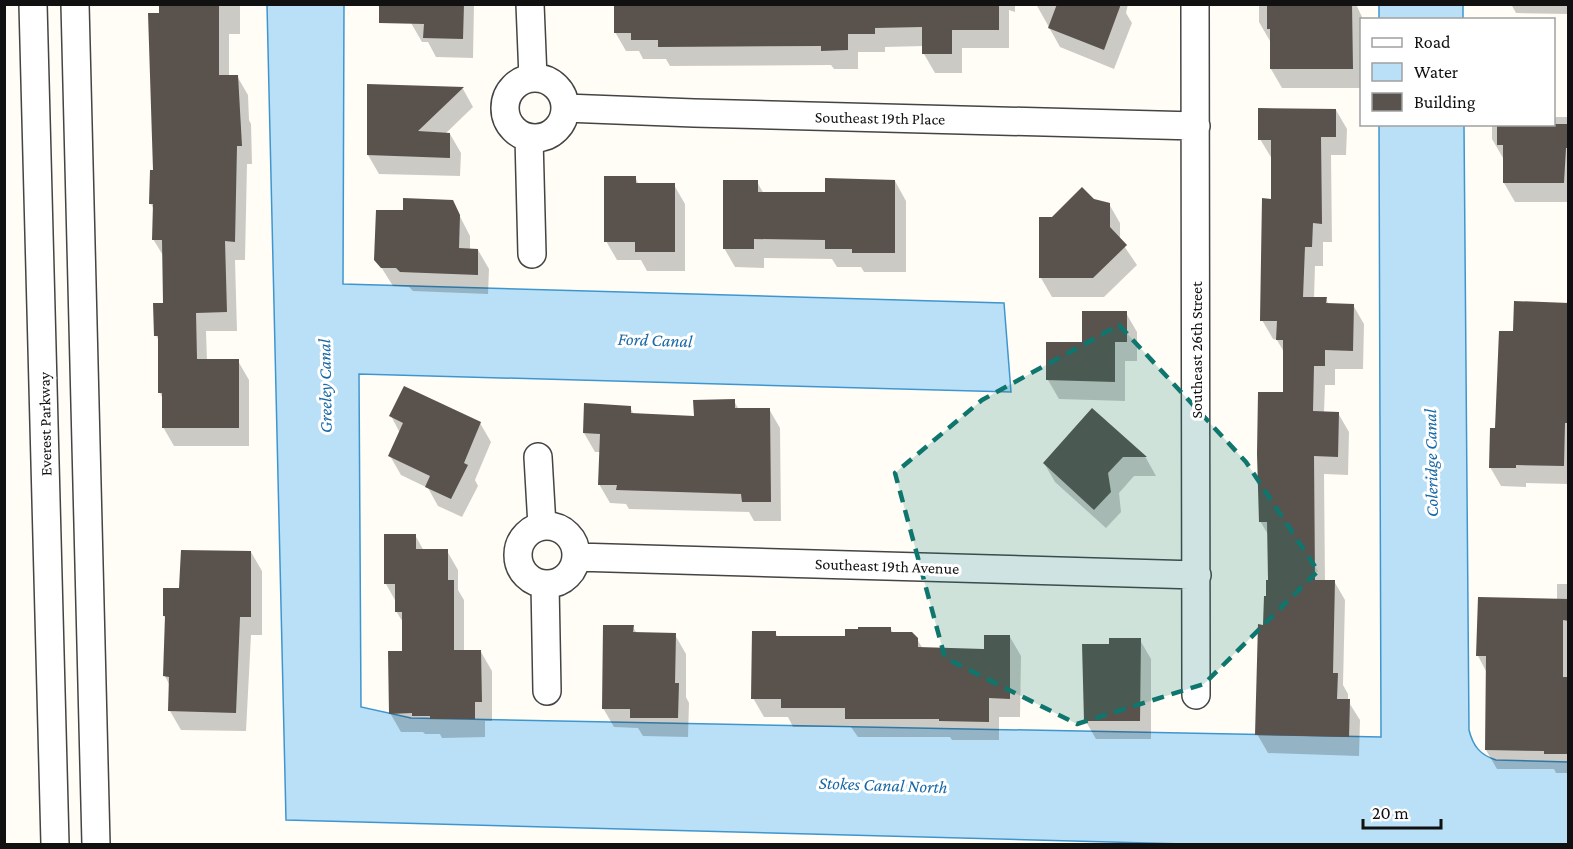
<svg xmlns="http://www.w3.org/2000/svg" width="1573" height="849" viewBox="0 0 1573 849" font-family="'Crimson Pro',serif">
	<style>
		.water { fill: #b9e0f7; stroke: #3f96cf; stroke-width: 1.5 }
		.shadow { fill: #0003 }
		.building { fill: #5a524d }
		.lines { fill: none; stroke-linecap: round; stroke-linejoin: round }
		.minor-casing { stroke: #444; stroke-width: 30 }
		.minor { stroke: #fff; stroke-width: 27 }
		.marked { fill: #0f766e; fill-opacity: 0.2; stroke: #0f766e; stroke-width: 4.5; stroke-dasharray: 12 8; stroke-linejoin: round }
		.labels { text-anchor: middle; dominant-baseline: central; stroke-width: 6; stroke-linejoin: round; paint-order: stroke }
		.street-label { font-size: 16px; fill: #111; stroke: #fff }
		.water-label { font-size: 18px; font-style: italic; fill: #1768a6; stroke: #fff }
	</style>
	<rect width="100%" height="100%" fill="#fffdf5"/>
	<path class="water" d="M267 5H344L343 284 1004 303 1011 392 359 374 361 707 411 718 1381 737 1379 125H1464L1469 730C1473 746 1480 755 1496 760L1568 762V844H1185L286 820Z
		M1379 5H1463V19H1379Z"/>
	<path class="shadow" d="M161 4H240V34H229V76H237L248 95 249 120 251 124 252 164H247L245 260H235L237 331H206L207 361H238L249 380V446H174L163 427V399L160 393V343L156 335 164 304V257L153 239 154 210 151 204 154 172Z
		M412 4H474L473 58 436 57 428 42H422L411 23Z
		M616 4H1015V12L1009 10V48H962V73H935L924 54V46L885 47V52H858V69H834L831 65 670 66 666 59H643L639 51H626L615 32Z
		M1036 4H1128L1126 13 1132 23 1114 69 1060 47Z
		M1259 4H1356L1362 17V88H1282L1271 69 1270 41 1259 22Z
		M1511 4H1568V14L1516 13Z
		M368 86 463 89 473 107 445 134H450L461 153 460 176 379 174 368 155Z
		M1336 110 1347 129 1346 155H1331L1332 242H1323V266H1315L1314 298 1326 299 1329 305H1353L1364 324 1363 369H1335V385H1325L1324 413H1338L1349 432 1348 475 1324 474 1325 581H1334L1345 600 1343 685 1348 694V701L1360 720 1359 756 1268 753 1257 734 1264 626 1269 581V536L1260 521 1284 394V352L1277 340 1273 339 1262 320 1272 200V159L1260 139Z
		M1554 117H1568V202H1515L1504 183 1503 158 1492 139V124H1554Z
		M635 177 639 185H674L685 204V271H647L641 260H617L606 241Z
		M895 181 906 201V272H864L861 267H837L832 259 764 258V268L735 267 724 248 757 182 764 194H826Z
		M1093 200 1109 204 1120 223V240L1137 265 1104 297H1052L1041 278Z
		M452 201 470 236V250H478L489 269 488 294 413 291 409 287 393 286 376 259 404 212Z
		M1568 305V484L1526 483V487L1501 486 1490 467 1514 333Z
		M1126 313 1137 332V361H1125V401L1059 399 1048 380 1084 344Z
		M734 401 739 410 769 409 780 428 781 521H754L749 512 629 509 626 504 610 503 599 484 601 452H595L584 433 630 407 634 415 695 418Z
		M1092 410 1146 458 1156 476H1134L1119 493 1121 512 1106 528 1055 482 1044 463Z
		M391 416 480 423 491 442 475 480 478 486 462 517 438 506 428 488 401 475 390 456 400 433Z
		M415 535 424 551H447L458 570V590L464 600V652H481L492 671V721H485V737L442 738 440 734H425L423 732H401L390 713 404 652V624L396 611V602L386 584Z
		M251 552 262 571V635H251L246 731 181 730 170 711V686L165 676 166 619 164 616 181 590Z
		M1557 584H1568V773H1556L1554 769H1497L1486 750 1487 673 1478 656 1557 600Z
		M633 627 637 634 675 635 686 654V697L689 703 688 737 643 736 638 728 614 727 603 708Z
		M890 628 894 634 917 639 923 649 986 650 1010 637 1021 656 1020 717H999V740H952L950 737H858L851 727H793L788 717H764L753 698 775 633 778 637H847Z
		M1140 640 1151 659V739H1096L1085 720 1110 645Z"/>
	<path class="building" d="M159 4H219V75H238L242 146H237L235 242 225 241 227 312 196 313 197 359H239V428H162V393H158V336H154L153 303H163L162 240H152L153 204H149L150 170H153L148 13H159Z
		M379 4H464L463 39 423 38 424 24 379 23Z
		M614 4H999V30H952V54H922V27L875 28V34H848V50L821 51V46L658 47V40H631V33H614Z
		M1057 4H1121L1104 50 1048 28Z
		M1267 4H1352L1353 69H1270V29H1267Z
		M367 84 464 87 418 131 450 133V158L367 155Z
		M1258 108 1336 109V137H1321L1322 224 1313 223 1312 247H1305L1303 297H1327L1326 303 1354 304 1353 351 1325 350V366H1314L1313 411 1339 412 1338 457 1314 456 1315 580H1335L1333 673H1338L1337 699H1350L1349 737 1255 735 1258 624 1263 625 1264 596H1266V580H1268L1267 522H1259L1257 454 1258 392H1283V340H1276L1277 321H1260L1262 198 1271 199V140H1258Z
		M1497 124H1569V148H1566L1564 183H1503V145H1497Z
		M604 176H636V183H675V252H635V242H604Z
		M825 178 895 180V253H852V249H825V240L754 239V249H723V180H758V192H825Z
		M1082 187 1094 199 1110 203V227L1127 245 1093 278H1039V217H1052Z
		M403 198 453 200 460 215 459 248 478 249V275L400 272 396 268H381L374 260 376 210H403Z
		M1514 301 1569 303V423H1565L1564 466 1516 465V468H1489L1490 428H1495L1499 331H1513Z
		M1082 311H1127V342H1115V382L1046 380V342H1082Z
		M404 386 481 422 464 463 468 465 451 499 425 487 430 476 388 456 403 423 389 416Z
		M735 399V408H770L771 502H742L741 494 616 490 617 485H598L600 434 583 433 584 403 631 406V413L694 416 693 400Z
		M1092 408 1147 457H1123L1108 473 1111 492 1094 510 1043 463Z
		M384 534H416V549H448V580H454V650H481L482 702H475V719H430V716H412V713L389 714 388 651H402V612H395V584H384Z
		M181 550 251 551V617H240L236 713 168 711 169 677 163 676 165 616H163V588H179Z
		M1478 597 1569 599V621L1563 620V677H1569L1567 754H1544V751L1485 750 1486 656H1476Z
		M603 625H634L633 632 676 633 675 683H679L678 718H630V709H602Z
		M858 627H891V632H912L918 638V647L984 649V635H1010V699L989 698V722L939 721V719H845V708H781V699H751L752 631H776V636H845V629H858Z
		M1109 638H1141L1140 721H1084L1082 644H1109Z"/>
	<g class="lines">
		<g class="minor-casing">
			<path id="minor" d="M33 4 55 844
				M75 4 96 844
				M530 4 533 78
				M1195 4 1196 695
				M505 108a30 30 0 1 1 60 0a30 30 0 1 1-60 0Z
				M565 108 694 113 1196 126
				M529 138 532 254
				M538 457 542 526
				M518 555a29 29 0 1 1 58 0a29 29 0 1 1-58 0Z
				M576 557 1197 575
				M545 584 547 691"/>
		</g>
		<use href="#minor" class="minor"/>
	</g>
	<path class="marked" d="M1119 325 1246 462 1318 571 1204 684 1077 724 945 658 895 473 982 400Z"/>
	<g class="labels">
		<g class="street-label">
			<text transform="translate(880 118) rotate(1)">Southeast 19th Place</text>
			<text transform="translate(1196 350) rotate(-90)">Southeast 26th Street</text>
			<text transform="translate(45 424) rotate(-91)">Everest Parkway</text>
			<text transform="translate(887 566) rotate(2)">Southeast 19th Avenue</text>
		</g>
		<g class="water-label">
			<text transform="translate(655 340) rotate(2)">Ford Canal</text>
			<text transform="translate(325 386) rotate(-91)">Greeley Canal</text>
			<text transform="translate(1431 463) rotate(-91)">Coleridge Canal</text>
			<text transform="translate(883 785) rotate(2)">Stokes Canal North</text>
		</g>
	</g>
	<rect width="1573" height="849" fill="none" stroke="#111111" stroke-width="12"/>
	<rect x="1360" y="18" width="195" height="108" fill="#ffffff" stroke="#a0a0a0" stroke-width="1.5"/>
	<rect x="1372" y="38" width="30" height="9" fill="#ffffff" stroke="#a0a0a0" stroke-width="1.5"/>
	<text x="1414" y="48" font-size="18" fill="#111111">Road</text>
	<rect x="1372" y="63" width="30" height="18" fill="#b9e0f7" stroke="#a0a0a0" stroke-width="1.5"/>
	<text x="1414" y="78" font-size="18" fill="#111111">Water</text>
	<rect x="1372" y="93" width="30" height="18" fill="#5a524d" stroke="#a0a0a0" stroke-width="1.5"/>
	<text x="1414" y="108" font-size="18" fill="#111111">Building</text>
	<path d="M1363 819v9h78v-9" fill="none" stroke="#111111" stroke-width="3"/>
	<text x="1372" y="819" font-size="18" fill="#111111" stroke="#ffffff" stroke-width="4.5" paint-order="stroke">20 m</text>
</svg>
